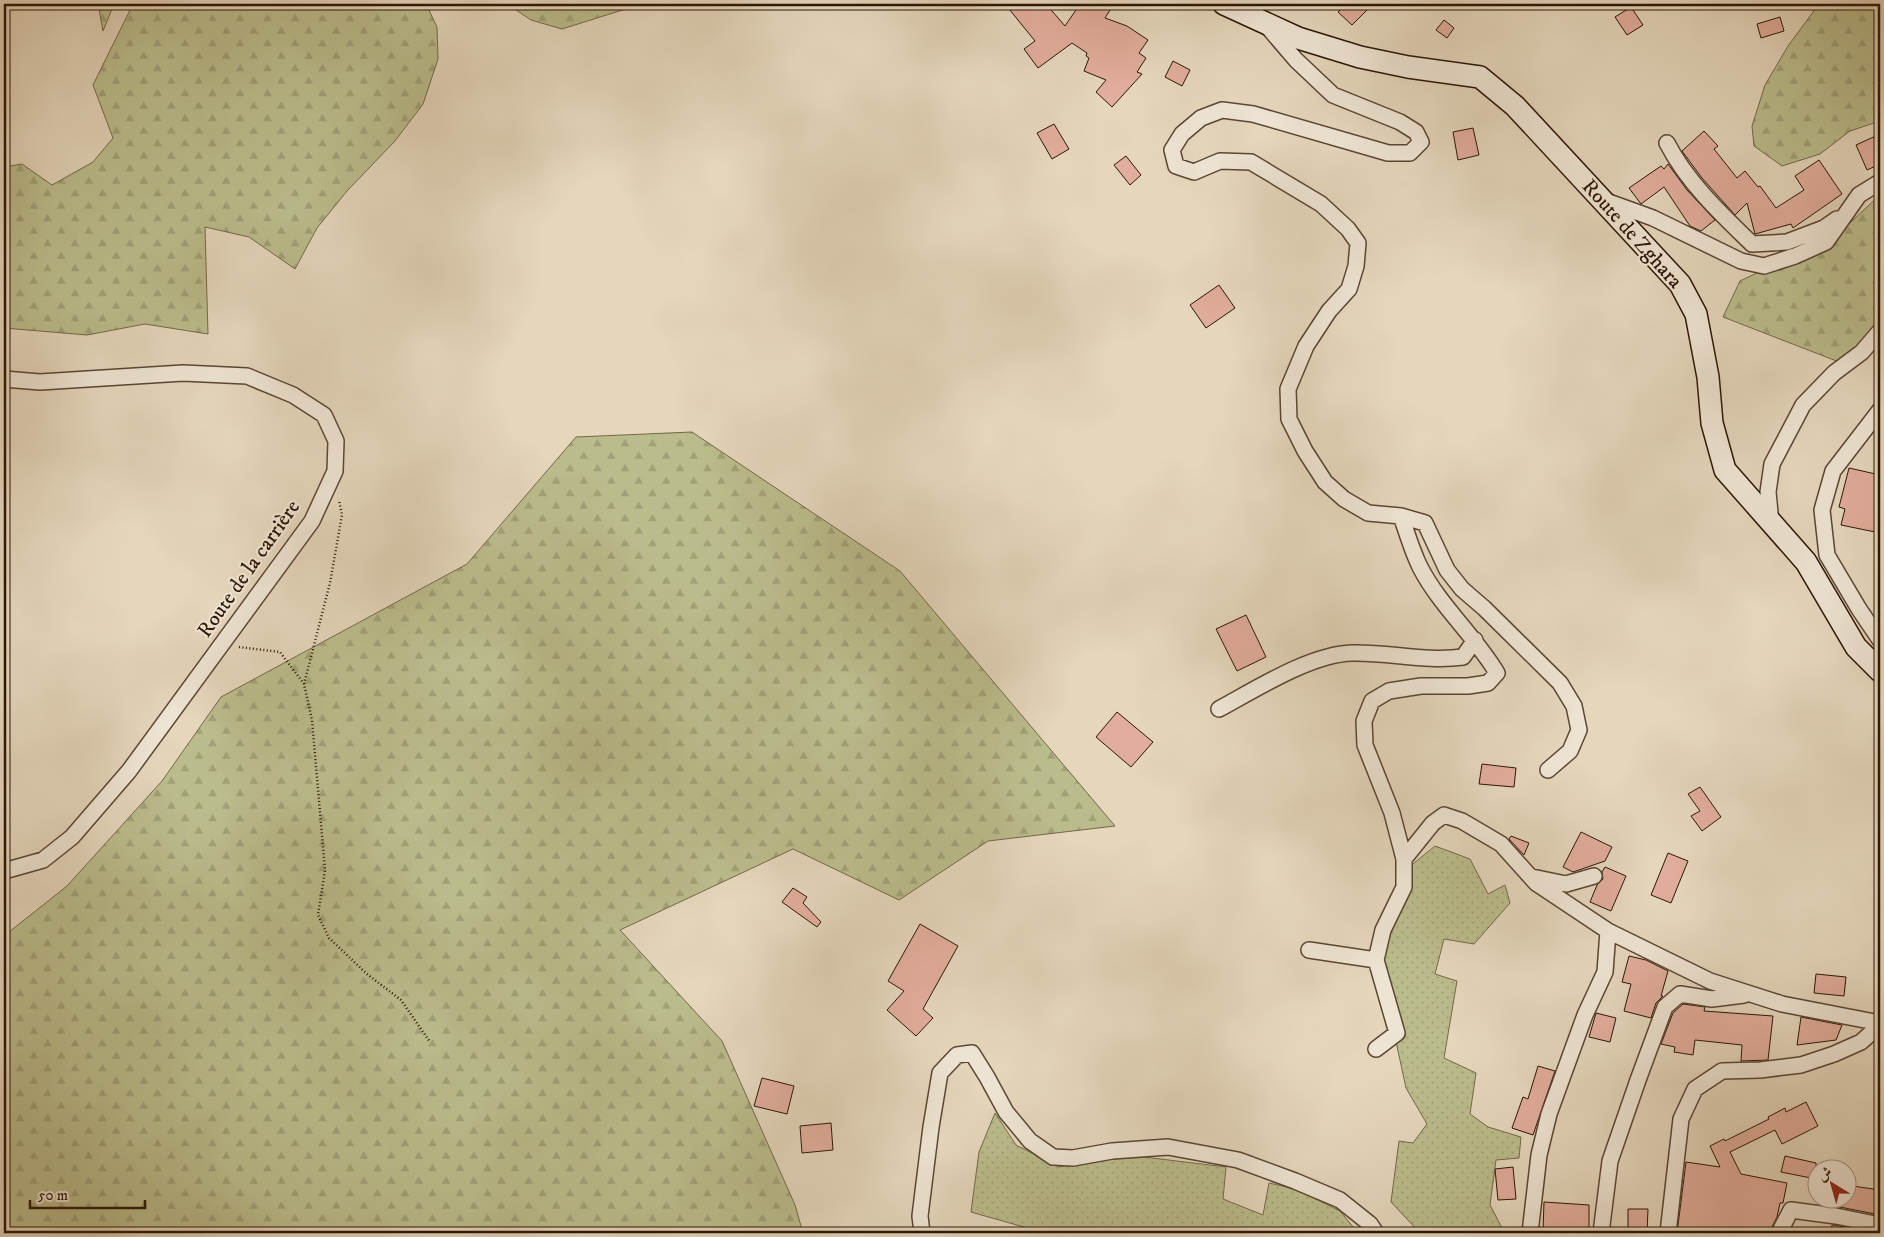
<svg xmlns="http://www.w3.org/2000/svg" width="1884" height="1237" viewBox="0 0 1884 1237" font-family="'IM FELL DW Pica',Amiri,serif">
	<style>
		.green { fill: url(#green-dots); stroke: #746948 }
		.forest { fill: url(#forest-firs); stroke: #746948 }
		.building { fill: #e1ad9c; stroke: #2c1605 }
		.lines { fill: none; stroke-linecap: round; stroke-linejoin: round }
		.street-casing { stroke: #5a4633; stroke-width: 18 }
		.secondary-casing { stroke: #2c1605; stroke-width: 24 }
		.path { stroke: #2c1605; stroke-width: 2.5; stroke-dasharray: 1 2.5; stroke-linecap: butt }
		.street { stroke: #eee4d3; stroke-width: 15 }
		.secondary { stroke: #eee4d3; stroke-width: 21 }
		.labels { text-anchor: middle; dominant-baseline: central; stroke-width: 4.5; stroke-linejoin: round; paint-order: stroke }
		.street-label { font-size: 21px; fill: #2c1605; stroke: #eee4d3 }
	</style>
	<defs>
		<pattern id="green-dots" width="8" height="8" patternUnits="userSpaceOnUse" patternTransform="scale(1.25)"><rect width="8" height="8" fill="#bbbc8c"/><path d="M2 2h.1M6 6h.1" fill="none" stroke="#a1a177" stroke-width="1.8" stroke-linecap="round"/></pattern>
		<pattern id="forest-firs" width="22" height="20" patternUnits="userSpaceOnUse" patternTransform="scale(1.25)"><rect width="22" height="20" fill="#bbbc8c"/><path d="M5 1l3.5 6h-7zM16 11l3.5 6h-7z" fill="#a1a177"/></pattern>
	</defs>
	<rect width="100%" height="100%" fill="#e5d6bc"/>
	<filter id="stains"><feTurbulence type="fractalNoise" baseFrequency=".004" numOctaves="4"/><feColorMatrix values="0 0 0 0 .2 0 0 0 0 .09 0 0 0 0 .02 0 0 0 .5 -.17"/></filter>
	<radialGradient id="worn" r=".72"><stop offset=".6" stop-color="#630" stop-opacity="0"/><stop offset="1" stop-color="#630" stop-opacity=".3"/></radialGradient>
	<path class="green" d="M1435 846 1470 859 1488 894 1505 885 1510 903 1474 944 1444 939 1435 974 1457 981 1444 1058 1476 1073 1470 1114 1488 1127 1521 1137 1519 1158 1496 1160 1490 1205 1503 1230 1502 1233H1420L1391 1202 1399 1141 1413 1143 1427 1124 1406 1088 1392 1023 1369 953 1384 911 1403 872Z
		M995 1113 1016 1145 1059 1167 1096 1160 1144 1157 1226 1167 1223 1199 1263 1215 1269 1183 1296 1189 1340 1211 1358 1233H1045L971 1212 979 1152Z"/>
	<path class="forest" d="M98 4H114L103 31Z
		M133 4H426L437 27 438 59 423 104 395 141 347 191 317 228 295 269 249 237 205 227 208 334 145 324 87 335 4 328V167L22 164 52 185 93 162 113 138 93 85Z
		M507 4H636L632 7 562 29 531 20Z
		M1819 4H1880V121L1850 131 1820 154 1782 166 1754 146 1752 126 1765 85 1788 46Z
		M1880 195V327L1839 362 1723 317 1740 281 1838 234Z
		M692 432 900 571 1115 826 988 841 899 900 793 849 620 930 722 1041 795 1205 803 1233H4V936L67 886 162 781 221 697 467 564 576 437Z"/>
	<path class="building" d="M1005 4H1046L1065 26 1080 4H1100L1110 10 1105 18 1127 26 1148 40 1139 53 1146 58 1137 72 1142 74 1112 107 1096 92 1106 80 1084 71 1089 58 1086 56 1087 53 1072 43 1038 68 1024 49 1035 41Z
		M1347 4H1373L1352 25 1338 12Z
		M1631 7 1643 25 1627 35 1615 17Z
		M1780 17 1784 31 1761 38 1757 24Z
		M1444 20 1454 28 1447 38 1436 30Z
		M1173 61 1190 70 1182 86 1165 77Z
		M1054 124 1069 149 1052 159 1037 133Z
		M1473 128 1479 155 1458 160 1453 132Z
		M1704 131 1718 146 1714 149 1737 178 1745 171 1758 187 1760 186 1776 208 1804 190 1795 176 1819 160 1842 194 1793 228 1791 224 1755 234 1747 203 1735 215 1702 178 1682 151Z
		M1880 134V164L1867 170 1856 145Z
		M1126 156 1141 175 1130 185 1114 165Z
		M1668 164 1687 190 1715 220 1701 231 1690 226 1664 187 1641 204 1629 188 1661 166 1664 169Z
		M1219 285 1235 308 1206 328 1190 305Z
		M1849 468 1880 475V533L1841 525 1845 509 1839 507Z
		M1246 615 1266 657 1237 671 1216 629Z
		M1117 712 1153 742 1131 767 1096 737Z
		M1482 764 1516 768 1514 787 1479 784Z
		M1700 787 1721 817 1702 831 1691 816 1700 811 1688 794Z
		M1581 832 1612 847 1605 861 1573 872 1563 867Z
		M1511 836 1529 843 1524 855 1509 839Z
		M1668 853 1688 861 1671 903 1651 895Z
		M1605 867 1626 876 1611 911 1590 902 1597 885 1603 879 1602 872Z
		M793 888 807 897 803 903 821 922 817 927 782 902Z
		M920 924 958 946 923 1009 933 1018 916 1036 887 1010 904 991 888 981Z
		M1629 956 1646 960 1668 971 1661 996H1663L1656 1003 1651 1018 1624 1011 1631 984 1622 982Z
		M1816 974 1846 977 1844 996 1814 993Z
		M1683 1004 1705 1007 1704 1011 1773 1016 1768 1060 1741 1061 1742 1045 1695 1040 1693 1055 1674 1052 1675 1047 1661 1044 1673 1013Z
		M1596 1013 1616 1018 1610 1042 1589 1037Z
		M1801 1017 1842 1025 1836 1040 1797 1045Z
		M1538 1066 1555 1071 1533 1135 1512 1128 1523 1097 1528 1099Z
		M762 1078 794 1086 787 1114 754 1106Z
		M1806 1102 1818 1126 1782 1144 1775 1130 1730 1152 1741 1174 1787 1183 1783 1203H1780L1777 1217 1770 1231 1757 1229V1233H1708L1695 1231V1233H1677L1686 1162 1720 1167 1710 1146 1724 1139 1725 1141 1769 1119 1768 1117 1785 1108 1786 1112Z
		M831 1123 833 1150 802 1153 800 1126Z
		M1785 1156 1816 1163V1179L1781 1172Z
		M1513 1167 1516 1199 1498 1200 1495 1169Z
		M1846 1185 1880 1190V1215L1835 1206 1836 1200H1846Z
		M1544 1202 1589 1205V1233L1543 1231Z
		M1628 1209H1648L1647 1233H1628Z
		M1832 1225H1834L1874 1233H1831Z"/>
	<g class="lines">
		<g class="street-casing">
			<path id="street" d="M1267 26 1296 60 1333 95 1400 122 1416 132 1421 142 1410 153H1388L1253 114 1222 110 1201 118 1182 134 1172 150 1176 166 1194 172 1220 161 1251 162 1321 204 1348 229 1358 243 1356 266 1349 289 1329 311 1306 346 1288 389 1289 419 1305 451 1325 482 1344 499 1368 513 1401 516 1425 523 1447 570 1462 589 1484 608 1560 683 1574 706 1579 730 1570 751 1548 770
				M1667 143C1687 182 1721 214 1752 244L1787 242 1824 228 1837 219
				M1606 201 1653 218 1741 261 1764 266 1795 256 1826 242 1859 195 1880 182
				M4 379 40 382 183 373 247 376 293 395 324 415 336 441 335 471 312 521 129 771 72 837 43 860 4 871
				M1880 410 1833 471 1822 510 1827 555 1859 609 1880 640
				M1771 523 1768 492 1772 464 1803 405 1834 373 1862 352 1880 331
				M1219 709C1256 689 1311 654 1352 653 1389 652 1426 662 1463 657L1475 640
				M1404 859 1433 823 1444 815 1462 821 1501 844 1536 883 1608 931 1710 981 1782 1004 1880 1023
				M1532 877 1566 884 1594 876
				M1309 950 1376 960
				M1376 1049 1397 1033 1376 960 1383 930 1404 887V859L1392 813 1365 745 1364 721 1372 701 1389 691 1421 686H1468L1488 683 1497 673C1475 636 1440 606 1420 567 1412 551 1407 533 1401 516
				M922 1233 920 1216 931 1127 940 1073 957 1055 972 1053 987 1077 1006 1112 1030 1141 1053 1157 1073 1158 1112 1151 1168 1147 1238 1160 1295 1181 1340 1200 1370 1224 1376 1233
				M1530 1233 1539 1155 1549 1114 1585 1015 1605 972 1608 931
				M1601 1233 1610 1161 1638 1080 1665 1007 1680 994 1712 999 1744 995
				M1668 1233 1681 1119 1695 1089 1722 1071 1760 1070 1801 1065 1834 1054 1861 1042 1880 1025
				M1779 1233 1791 1210 1836 1216 1880 1225"/>
		</g>
		<g class="secondary-casing">
			<path id="secondary" d="M1224 4 1298 38 1360 57 1408 67 1480 77 1515 106 1680 284 1696 314 1708 377 1712 423 1725 470 1806 562 1856 647 1880 671"/>
		</g>
		<path class="path" d="M239 647 280 652 304 684 312 720 325 870 318 915 329 938 367 974 401 1000 430 1042
			M304 684 330 583 342 515 339 500"/>
		<use href="#street" class="street"/>
		<use href="#secondary" class="secondary"/>
	</g>
	<g class="labels">
		<g class="street-label">
			<text transform="translate(1632 234) rotate(48)">Route de Zghara</text>
			<text transform="translate(249 569) rotate(-55)">Route de la carrière</text>
		</g>
	</g>
	<rect width="1884" height="1237" fill="none" stroke="#e5d6bc" stroke-width="20"/>
	<rect x="5" y="5" width="1874" height="1227" fill="none" stroke="#2c1605" stroke-width="2.5"/>
	<rect x="10" y="10" width="1864" height="1217" fill="none" stroke="#2c1605"/>
	<g transform="translate(1832 1184) rotate(323)"><circle r="24" fill="#eee4d3" stroke="#a09281"/>
	<path d="M0-4L9 19L0 12L-9 19Z" fill="#8f2418"/>
	<text y="-8" font-size="14" font-weight="bold" text-anchor="middle" fill="#2c1605">ش</text>
	</g>
	<path d="M30 1200v8h115v-8" fill="none" stroke="#2c1605" stroke-width="2.5"/>
	<text x="38" y="1200" font-size="15" fill="#2c1605" stroke="#eee4d3" stroke-width="4" paint-order="stroke">50 m</text>
	<rect width="100%" height="100%" filter="url(#stains)"/>
	<rect width="100%" height="100%" fill="url(#worn)"/>
</svg>
